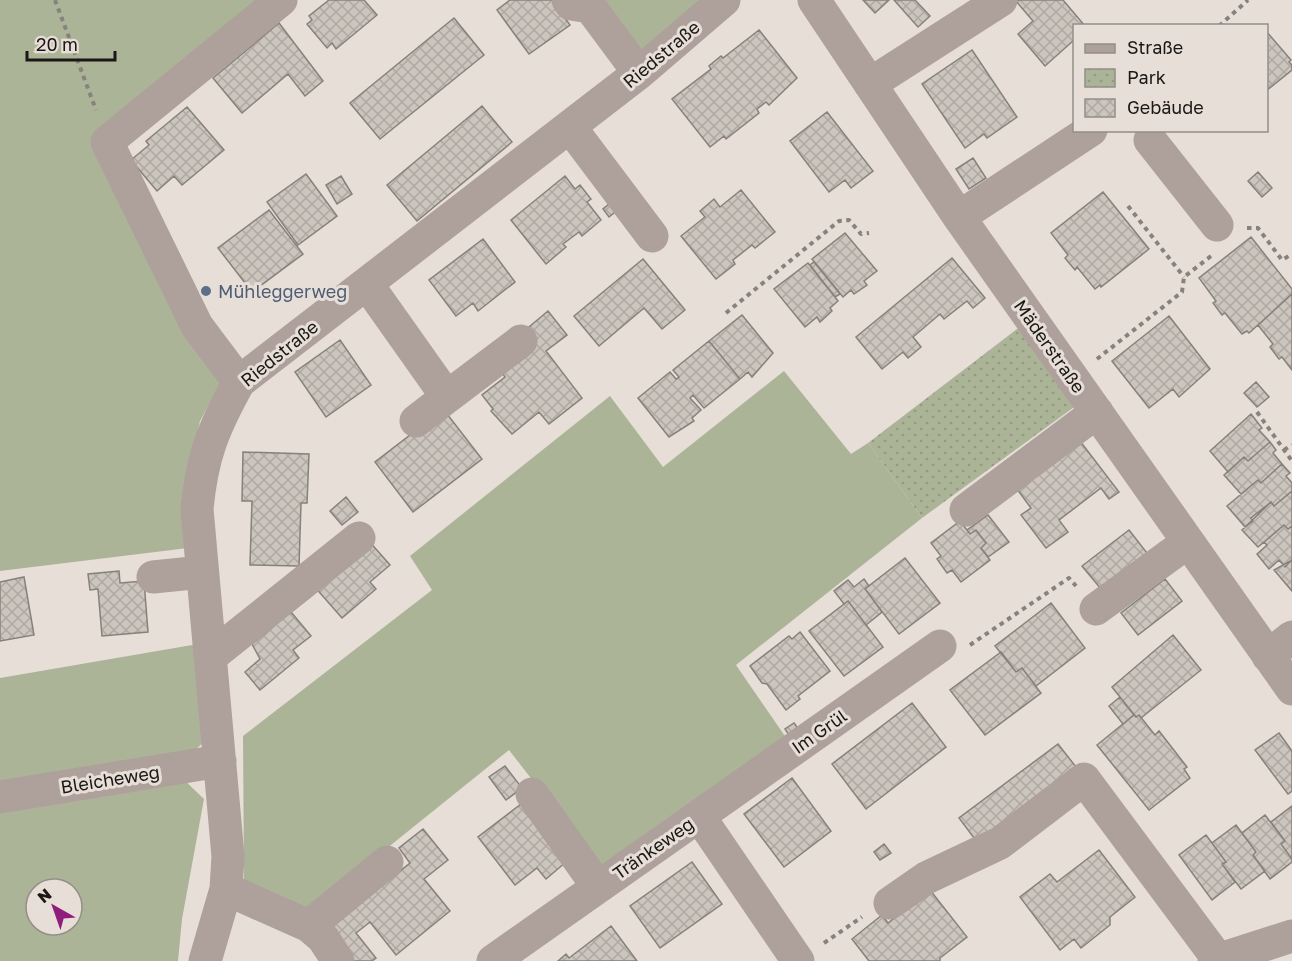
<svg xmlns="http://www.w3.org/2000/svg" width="1292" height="961" viewBox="0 0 1292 961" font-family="'Golos Text',sans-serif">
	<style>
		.grass { fill: #acb498; fill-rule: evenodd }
		.park { fill: url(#park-dots) }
		.building { fill: url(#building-cross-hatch); stroke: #86817a; stroke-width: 1.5 }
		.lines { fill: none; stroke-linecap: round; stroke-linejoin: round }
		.path { stroke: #87827d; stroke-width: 4; stroke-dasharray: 4.5 4.5; stroke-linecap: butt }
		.minor { stroke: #aea09a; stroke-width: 33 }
		.service-dot { fill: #5c6f8a; stroke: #e6ded7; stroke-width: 2 }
		.labels { text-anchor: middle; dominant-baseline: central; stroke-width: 6; stroke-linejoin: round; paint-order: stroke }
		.street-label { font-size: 18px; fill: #1a1715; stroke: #e6ded7 }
		.service-label { font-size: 18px; fill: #4e5e75; stroke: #e6ded7; text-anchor: start }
	</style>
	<defs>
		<pattern id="park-dots" width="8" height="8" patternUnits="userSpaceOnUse" patternTransform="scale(1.5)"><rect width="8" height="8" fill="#acb498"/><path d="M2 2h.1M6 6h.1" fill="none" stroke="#939a82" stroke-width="1.8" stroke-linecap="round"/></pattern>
		<pattern id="building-cross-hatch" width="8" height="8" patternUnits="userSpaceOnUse" patternTransform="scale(1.5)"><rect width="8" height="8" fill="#cbc5bd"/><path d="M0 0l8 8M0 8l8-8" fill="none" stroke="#aea8a2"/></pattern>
	</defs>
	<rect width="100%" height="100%" fill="#e6ded7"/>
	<path class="grass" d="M0 0H265L98 141 220 384 200 421 189 468 188 548 0 571Z
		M592 0H704L637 60Z
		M784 371 851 454 868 443 922 518 736 665 789 742 603 871 509 750 304 915 244 880 243 736 432 590 410 556 610 396 663 467Z
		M198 644 207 739 193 752 0 788V678Z
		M180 776 204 799 182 919 178 961H0V805ZM36 889H72V925H36Z"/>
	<path class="park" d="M1025 323 1081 402 922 518 868 443Z"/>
	<path class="building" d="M329 0H364L377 15 336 49 332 43 327 48 307 24 312 20 309 16Z
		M510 0H552L570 25 529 54 497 10Z
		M863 0H889L875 13Z
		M894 0H915L930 16 918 27Z
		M1015 0H1063L1085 26H1074V40L1045 66 1018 34 1033 21Z
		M454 18 484 55 380 139 350 103Z
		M279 23 323 81 305 96 288 74 242 113 213 78Z
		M759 30 797 78 769 105 766 102 757 109 759 113 726 139 724 136 710 147 672 99 711 69 709 66 721 56 723 58Z
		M1266 31 1291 60 1289 62 1292 65V70L1266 91Z
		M972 50 1017 117 987 138 984 134 965 148 922 84Z
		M482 106 512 142 417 221 387 185Z
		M187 107 224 150 182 185 174 176 157 191 131 160 149 145 146 141Z
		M827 112 873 171 851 188 845 180 829 192 790 141Z
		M973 158 986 178 969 189 956 169Z
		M1258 172 1272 188 1262 197 1248 181Z
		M306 174 337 216 298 245 267 202Z
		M341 176 352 194 337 204 326 185Z
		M565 176 575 189 580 185 591 199 587 202 601 220 582 236 579 232 563 244 566 247 546 264 511 220Z
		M741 190 775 232 755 248 752 245 733 260 735 264 716 279 681 236 705 217 700 211 714 199 720 207Z
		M1103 192 1149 249 1101 287 1100 285 1095 289 1077 267 1075 270 1065 258 1068 255 1051 233Z
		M614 200 620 208 609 217 603 209Z
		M269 210 303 254 252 292 218 248Z
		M845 233 877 271 864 281 867 285 854 294 851 290 843 297 812 259Z
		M1251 237 1292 289V294L1249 333 1247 331 1242 334 1225 313 1222 315 1213 303 1216 301 1199 278Z
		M483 239 515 282 478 311 473 303 456 316 429 280Z
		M952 258 985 298 973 308 967 301 944 319 940 314 913 337 921 347 908 358 903 352 882 369 856 337Z
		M643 259 685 310 662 329 644 308 599 346 574 316Z
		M814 262 840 294 835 297 810 265Z
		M808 263 838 301 830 308 832 311 820 322 817 317 805 327 774 289Z
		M1292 294V370L1282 357 1279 359 1270 347 1273 344 1258 325Z
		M548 311 567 335 546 351 582 398 549 424 539 412 512 434 491 411 493 409 482 395 505 377 500 370 523 332Z
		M742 315 773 353 752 377 748 372 740 379 709 341Z
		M1169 316 1210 369 1179 397 1173 389 1149 408 1112 361Z
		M340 340 371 385 326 417 295 372Z
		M709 341 740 379 704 408 693 395 690 398 701 410 692 418 694 421 669 437 638 398 670 372 676 379 679 377 673 370Z
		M1256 382 1269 397 1257 407 1244 393Z
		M447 414 482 459 413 512 375 462 422 426Z
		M1251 414 1262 428 1259 430 1270 442 1248 461 1244 457 1228 472 1210 451Z
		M1080 441 1119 492 1109 499 1101 488 1059 520 1068 532 1046 548 1021 515 1031 508 1017 489Z
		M1270 442 1276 450 1273 453 1282 464 1261 483 1258 480 1241 494 1224 475 1244 457 1248 461Z
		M243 452 309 454 307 503H301L299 566 250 565 252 501H242Z
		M1282 464 1290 473 1286 476 1292 483V491L1274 506 1271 502 1251 518 1253 521 1245 527 1227 506 1258 480 1261 483Z
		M1292 491V526L1288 529 1284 525 1258 547 1242 530 1271 502 1274 506Z
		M346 497 358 512 342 525 330 511Z
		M988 515 1009 542 988 557 981 548 986 543 976 530 970 534 967 530Z
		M960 521 970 534 976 530 986 543 981 548 990 560 961 582 952 570 947 573 937 559 941 556 931 543Z
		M1284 525 1288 529 1292 526V560L1285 567 1279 560 1269 569 1257 554 1267 545 1264 542Z
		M1129 530 1147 553 1101 589 1082 566Z
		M368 540 390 565 370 582 376 589 342 618 314 586Z
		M905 558 940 603 899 634 865 589Z
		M1292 560V591L1274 570Z
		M119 571 120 583 144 581 148 632 102 636 98 589 90 590 88 574Z
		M24 577 34 635 0 641V582Z
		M864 579 869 586 865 589 882 612 866 625 848 601 844 604 834 591 848 580 854 587Z
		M1165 579 1182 601 1138 635 1121 613Z
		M848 601 883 647 844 676 809 631Z
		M1051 603 1085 648 1036 686 1022 668 1016 672 995 646Z
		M291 612 311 636 293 650 299 658 260 690 245 672 260 659 252 644Z
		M800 632 830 671 798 696 800 699 786 710 767 684 762 683 750 666 789 636 792 639Z
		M1173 635 1201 670 1141 718 1139 715 1136 717 1112 687Z
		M1001 652 1016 672 1022 668 1041 693 985 735 950 690Z
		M1120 697 1134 715 1123 724 1109 706Z
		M912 703 946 747 866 809 832 764Z
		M1134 715 1136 717 1139 715 1155 735 1159 731 1187 767 1184 769 1190 778 1149 810 1097 745Z
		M794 723 802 734 793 741 785 729Z
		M1279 733 1292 751V791L1288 794 1255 750Z
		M1058 744 1076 767 977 842 959 818Z
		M505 766 522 788 506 800 489 777Z
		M792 778 831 831 784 867 744 814Z
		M521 804 566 862 546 879 537 868 515 885 478 837Z
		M1292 806V859L1281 844 1285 841 1271 822Z
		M1265 815 1285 841 1281 844 1292 859V862L1270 879 1253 855 1256 852 1242 833Z
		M1236 825 1256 852 1253 855 1265 871 1241 889 1222 864 1226 862 1212 843Z
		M423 829 448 860 424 879 450 911 396 955 370 922 356 933 376 958 372 961H354L325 924 359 903 410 863 399 848Z
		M1206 835 1226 862 1222 864 1235 882 1212 900 1179 855Z
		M884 844 891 853 880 860 874 852Z
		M1099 850 1135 897 1110 917V925L1081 948 1074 939 1060 950 1020 897 1050 874 1057 882Z
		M692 862 722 904 660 948 630 906Z
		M930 890 967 937 940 958V961H869L852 939 882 915 888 923Z
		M611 926 637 961H558L566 954 569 958Z"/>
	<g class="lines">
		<path class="path" d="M55 0 96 110
			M1219 26 1248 0
			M1128 206 1184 277
			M1247 228H1258L1282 260 1292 254
			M726 313 839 221 849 220 861 234 869 233
			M1097 359 1182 292 1184 277 1211 256
			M1257 412 1292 461
			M1284 450 1292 445
			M970 645 1069 578 1076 586
			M824 943 862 917"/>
		<path class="minor" d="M568 0 571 4 590 7 639 73
			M814 0 959 217 1292 689
			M870 84 1001 0
			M570 127 652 236
			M1150 140 1217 225
			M959 217 1091 130
			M367 284 447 397 416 421
			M239 382 197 326 107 142 281 0
			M447 397 521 341
			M966 510 1097 412
			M153 577 202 572
			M1096 609 1188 542
			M1268 656 1292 637
			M210 657 359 538
			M532 794 598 887
			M0 797 220 761
			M699 816 940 646
			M226 889 309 926 323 938 338 961
			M890 903 926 878 1000 843 1084 779 1218 959
			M309 926 387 862
			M205 961 226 889 228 856 197 509C202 456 213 429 239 382L639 73 724 0
			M493 961 699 816 798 961
			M1214 961 1292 936"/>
	</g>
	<circle class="service-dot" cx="206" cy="291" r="6"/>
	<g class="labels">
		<g class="street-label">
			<text transform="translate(661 54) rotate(-40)">Riedstraße</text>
			<text transform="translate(1050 346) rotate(55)">Mäderstraße</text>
			<text transform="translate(279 353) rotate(-39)">Riedstraße</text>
			<text transform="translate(819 731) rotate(-35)">Im Grül</text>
			<text transform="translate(110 779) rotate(-9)">Bleicheweg</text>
			<text transform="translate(653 848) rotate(-35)">Tränkeweg</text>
		</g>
		<g class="service-label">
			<text x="218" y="291">Mühleggerweg</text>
		</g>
	</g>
	<rect x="1073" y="24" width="195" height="108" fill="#e6ded7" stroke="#948e89" stroke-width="1.5"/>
	<rect x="1085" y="44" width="30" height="9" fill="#aea09a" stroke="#948e89" stroke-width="1.5"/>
	<text x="1127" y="54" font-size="18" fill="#1a1715">Straße</text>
	<rect x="1085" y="69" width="30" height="18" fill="url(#park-dots)" stroke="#948e89" stroke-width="1.5"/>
	<text x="1127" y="84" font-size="18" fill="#1a1715">Park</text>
	<rect x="1085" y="99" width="30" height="18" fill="url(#building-cross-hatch)" stroke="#948e89" stroke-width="1.5"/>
	<text x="1127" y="114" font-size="18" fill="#1a1715">Gebäude</text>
	<g transform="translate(54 907) rotate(320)"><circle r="28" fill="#e6ded7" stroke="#948e89" stroke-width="1.5"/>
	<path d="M0-4.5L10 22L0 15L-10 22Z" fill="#901d7d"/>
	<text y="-9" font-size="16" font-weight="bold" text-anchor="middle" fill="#1a1715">N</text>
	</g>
	<path d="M27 51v9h88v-9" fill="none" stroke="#1a1715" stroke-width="3"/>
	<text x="36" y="51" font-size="18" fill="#1a1715" stroke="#e6ded7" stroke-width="4.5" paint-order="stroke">20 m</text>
</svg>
